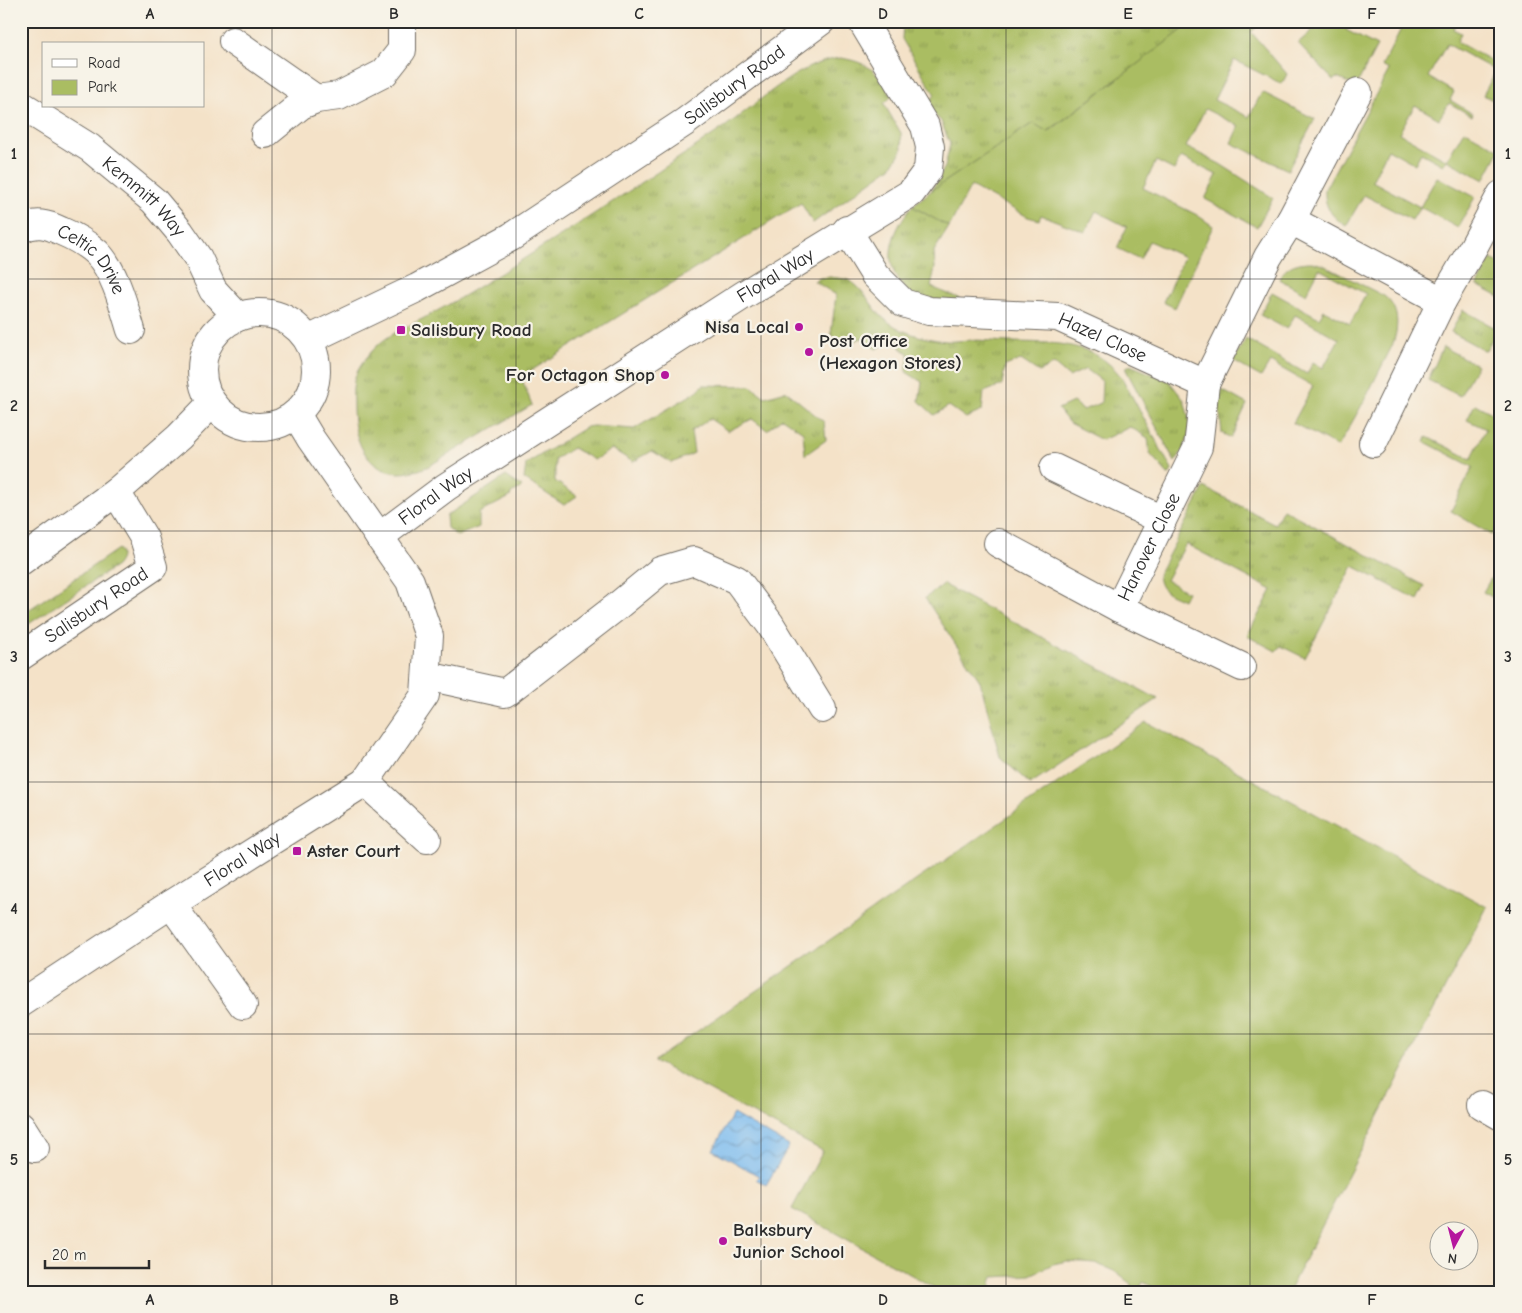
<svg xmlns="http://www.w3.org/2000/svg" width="1522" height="1313" viewBox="0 0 1522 1313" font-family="'Comic Neue',sans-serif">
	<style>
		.grass { fill: url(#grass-tufts); stroke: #6a7446 }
		.green { fill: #aabd62; stroke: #6a7446 }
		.water { fill: url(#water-waves); stroke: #53738d }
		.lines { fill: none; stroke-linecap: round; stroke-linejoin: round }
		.minor-casing { stroke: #716b62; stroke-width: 30 }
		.minor { stroke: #fff; stroke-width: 28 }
		.grid { fill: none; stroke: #2b2b2b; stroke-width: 1; stroke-opacity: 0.55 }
		.poi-dot { fill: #b5179e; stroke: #f7f3e8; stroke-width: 2 }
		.labels { text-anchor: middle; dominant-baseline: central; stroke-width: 4.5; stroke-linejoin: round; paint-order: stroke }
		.street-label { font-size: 19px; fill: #2b2b2b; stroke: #f7f3e8 }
		.poi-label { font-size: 19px; font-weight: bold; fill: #2b2b2b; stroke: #f7f3e8; text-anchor: start }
		.neatline { fill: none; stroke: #2b2b2b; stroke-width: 2 }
		.grid-label { font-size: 16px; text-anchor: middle; font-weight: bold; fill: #2b2b2b }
	</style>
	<defs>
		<pattern id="grass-tufts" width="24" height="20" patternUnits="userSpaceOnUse" patternTransform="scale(1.25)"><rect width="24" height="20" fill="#aabd62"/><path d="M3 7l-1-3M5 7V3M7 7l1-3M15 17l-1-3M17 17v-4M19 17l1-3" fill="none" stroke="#8b9a51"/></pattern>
		<pattern id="water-waves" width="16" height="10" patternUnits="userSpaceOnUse" patternTransform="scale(1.25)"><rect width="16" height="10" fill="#7bbbef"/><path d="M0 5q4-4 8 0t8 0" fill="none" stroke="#6598c2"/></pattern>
	</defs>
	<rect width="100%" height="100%" fill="#f7f3e8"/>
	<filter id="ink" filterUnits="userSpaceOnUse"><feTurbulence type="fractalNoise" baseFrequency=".02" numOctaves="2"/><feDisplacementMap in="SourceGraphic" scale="10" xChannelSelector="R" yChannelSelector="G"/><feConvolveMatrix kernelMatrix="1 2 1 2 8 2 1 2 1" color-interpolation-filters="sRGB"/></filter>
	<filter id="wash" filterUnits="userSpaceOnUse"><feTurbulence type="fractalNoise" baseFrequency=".0096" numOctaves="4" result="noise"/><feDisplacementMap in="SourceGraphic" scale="20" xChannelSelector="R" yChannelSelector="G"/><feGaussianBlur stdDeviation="1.12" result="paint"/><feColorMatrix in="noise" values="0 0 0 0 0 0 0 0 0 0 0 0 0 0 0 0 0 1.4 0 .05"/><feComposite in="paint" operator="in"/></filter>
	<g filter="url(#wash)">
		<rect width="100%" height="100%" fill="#f4e2c8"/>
		<path class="grass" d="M903 21H1195L1047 132 1033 123 931 191 945 167 950 144 941 121 925 106 935 95 902 39Z
			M841 58C871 63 877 72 892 96L884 104 901 133 902 150 891 167 813 223 801 203 521 377 532 405 429 466C380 488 354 455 353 408 353 399 352 390 354 381 356 370 366 358 373 350 386 335 407 327 424 318 439 310 455 301 470 292 555 240 638 186 720 130 756 106 797 62 841 58Z
			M912 206 949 227 934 251 935 268 931 287 959 298 956 307C944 305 929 304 918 300 913 298 909 293 906 289 880 264 891 232 912 206Z
			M830 277C835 278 843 278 848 280 863 287 871 306 882 317 899 332 923 339 946 341 954 342 963 340 972 340 985 340 998 342 1011 342 1053 343 1094 340 1122 378L1172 470 1169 475 1150 454 1148 438 1130 427 1102 440 1069 423 1058 409 1073 402 1083 410 1101 403 1102 381 1086 369 1069 377 1054 364 1039 372 1021 360 1005 366 1002 385 984 392 982 411 966 418 949 406 934 415 919 401 922 382 906 372 909 354 892 341 876 349 862 338 844 345 831 334 836 295 814 281 820 278Z
			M1463 310 1497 329 1486 351 1451 332Z
			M1130 365 1169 381 1184 400 1191 426 1184 449 1175 462 1125 368Z
			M703 385 751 386 765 397 786 391 824 422 826 440 805 455 803 432 782 418 767 430 752 419 728 431 710 419 691 431 694 453 672 463 652 451 633 462 612 449 594 460 573 448 555 459V481L577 496 564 505 524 479 526 464 586 427 593 426 634 429 696 392Z
			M1220 389 1247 404 1231 438 1222 433 1218 397Z
			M506 476 522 487 512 493 510 497 479 513V527L457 536 447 528 446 516Z
			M1204 487 1275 524 1283 509 1425 586 1418 600 1353 566 1305 658 1281 646 1276 651 1247 636 1272 590 1186 544 1166 580 1187 592 1183 600C1169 593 1160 593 1158 575Z
			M118 549C123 555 121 560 116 566L21 629V615Z
			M944 584V585L1158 699 1030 784 1000 757 980 681 925 598Z"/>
		<path class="green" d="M1194 21H1263L1251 32 1287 74 1282 84 1234 60 1214 100 1249 117 1262 92 1315 119 1288 170 1231 143 1239 126 1205 109 1186 147 1220 164 1273 198 1257 227 1205 199 1217 175 1181 157 1174 170 1156 161 1143 188 1197 215 1213 226 1175 308 1163 302 1184 257 1149 241 1140 259 1117 248 1127 227 1096 211 1085 232 1041 215 1039 220 1028 217 971 186 949 227 912 206 931 191 1033 123 1048 132Z
			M1323 21H1351L1346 30 1377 46 1356 86 1337 78 1333 80 1298 43Z
			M1405 21H1457L1453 29 1461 33 1457 42 1499 65 1496 71 1501 73V104L1483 95 1496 71 1447 44 1428 77 1454 92 1450 100 1473 114 1472 116 1449 103 1439 119 1415 105 1399 133 1447 160 1464 130 1500 150 1484 180 1447 160 1443 165 1421 153 1415 164 1388 149 1372 181 1420 207 1437 177 1475 197 1458 228 1420 207 1412 220 1364 195 1346 226C1331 216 1324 207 1325 189L1389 70 1382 66Z
			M1491 259 1501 264V298L1477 285Z
			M1312 262 1323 265 1384 296C1400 308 1399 328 1392 346L1363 403 1338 447 1293 423 1313 386 1270 362 1261 377 1233 361 1246 339 1307 374 1313 362 1323 368 1339 339 1295 315 1287 329 1260 315 1272 292 1319 318 1324 310 1350 324 1366 294 1319 269 1306 294 1279 279C1286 265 1298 262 1312 262Z
			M1443 347 1477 365 1460 396 1428 380Z
			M1475 404 1501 418V520L1492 535 1451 511 1473 467 1425 442 1427 437 1471 459 1486 429 1467 420Z
			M1501 561V602L1483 592Z
			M1146 722 1487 907 1288 1292H1163L1143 1282 1138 1292H1131V1284L1114 1271 1095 1263 1067 1261 1053 1264 1030 1275 993 1277 991 1283 992 1292H934L935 1288 792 1209 823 1151 654 1061Z"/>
		<path class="water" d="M733 1114 789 1146 766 1185 756 1179 759 1176 713 1150Z"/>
	</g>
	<g filter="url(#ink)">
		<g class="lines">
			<g class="minor-casing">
				<g id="minor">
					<path d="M233 41 316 99"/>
					<path id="s1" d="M21 105 90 148 154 201 180 232 198 258 213 290 238 317"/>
					<path d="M265 134 301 105 316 99 339 96 384 73 402 50V21"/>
					<path d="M1291 220 1358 92"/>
					<path id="s2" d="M21 229C36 221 47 224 61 231 73 236 87 244 97 253 115 271 124 307 131 330"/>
					<path id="s3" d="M847 230 875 275 903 303 929 311 1058 317 1205 384"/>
					<circle cx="259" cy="370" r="57"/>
					<path id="s4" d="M308 340 417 288 511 237 685 122 821 21"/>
					<path d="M1373 443 1442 301 1474 246 1501 195"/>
					<path d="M1054 468 1162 520"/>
					<path id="s5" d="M379 537 446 487 742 296 911 193 928 170 930 147 925 126 862 21"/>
					<path d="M998 543 1119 608 1242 667"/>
					<path d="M21 561 116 492 179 437 212 403"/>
					<path id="s6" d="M1119 608 1198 447 1205 384 1268 257 1291 220 1442 301"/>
					<path id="s7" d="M21 656 153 567 144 538 116 492"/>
					<path d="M427 676 505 693 615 608 660 571 694 561 737 580 770 624 822 709"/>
					<path d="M365 782 427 839"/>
					<path d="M171 904 243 1005"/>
					<path id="s8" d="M21 1003 171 904 365 782 425 695 429 636 410 581 311 439 296 414"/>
					<path d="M1482 1105 1501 1116"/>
					<path d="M21 1126 35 1148"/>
				</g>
			</g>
			<use href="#minor" class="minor"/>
		</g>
	</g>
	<path class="grid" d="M272 21V1292M516 21V1292M761 21V1292M1006 21V1292M1250 21V1292M21 279H1501M21 531H1501M21 782H1501M21 1034H1501"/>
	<g class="poi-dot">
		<circle cx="799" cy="327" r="5"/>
		<rect x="396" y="325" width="10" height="10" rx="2.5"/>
		<circle cx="809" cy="352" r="5"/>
		<circle cx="665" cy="375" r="5"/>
		<rect x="292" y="846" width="10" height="10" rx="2.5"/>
		<circle cx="723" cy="1241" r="5"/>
	</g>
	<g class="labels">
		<g class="street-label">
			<text stroke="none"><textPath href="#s4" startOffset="498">Salisbury Road</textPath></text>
			<text stroke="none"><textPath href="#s1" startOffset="154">Kemmitt Way</textPath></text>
			<text stroke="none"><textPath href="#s2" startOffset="85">Celtic Drive</textPath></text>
			<text stroke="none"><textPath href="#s5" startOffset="475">Floral Way</textPath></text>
			<text stroke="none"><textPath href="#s3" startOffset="298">Hazel Close</textPath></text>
			<text stroke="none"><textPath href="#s5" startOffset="70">Floral Way</textPath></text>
			<text stroke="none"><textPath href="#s6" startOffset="68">Hanover Close</textPath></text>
			<text stroke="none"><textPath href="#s7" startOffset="91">Salisbury Road</textPath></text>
			<text stroke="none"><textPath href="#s8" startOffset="264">Floral Way</textPath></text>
		</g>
		<g class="poi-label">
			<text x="789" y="327" text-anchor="end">Nisa Local</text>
			<text x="411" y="330">Salisbury Road</text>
			<text x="819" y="341">Post Office<tspan x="819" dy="22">(Hexagon Stores)</tspan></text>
			<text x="655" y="375" text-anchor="end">For Octagon Shop</text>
			<text x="307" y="851">Aster Court</text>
			<text x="733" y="1230">Balksbury<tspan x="733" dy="22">Junior School</tspan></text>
		</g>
	</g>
	<rect width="1522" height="1313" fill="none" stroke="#f7f3e8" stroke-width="55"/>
	<rect x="42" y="42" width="162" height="65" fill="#f7f3e8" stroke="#a5a39c"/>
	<rect x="52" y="59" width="25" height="8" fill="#ffffff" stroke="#a5a39c"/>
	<text x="88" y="68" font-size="15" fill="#2b2b2b">Road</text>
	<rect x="52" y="80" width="25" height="15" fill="#aabd62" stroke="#a5a39c"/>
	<text x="88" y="92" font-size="15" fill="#2b2b2b">Park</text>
	<g transform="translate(1454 1246) rotate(187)"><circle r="24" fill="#f7f3e8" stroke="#a5a39c"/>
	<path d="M0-4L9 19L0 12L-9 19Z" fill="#b5179e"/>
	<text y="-8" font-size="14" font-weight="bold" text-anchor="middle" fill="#2b2b2b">N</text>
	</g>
	<path d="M45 1260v8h104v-8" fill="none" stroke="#2b2b2b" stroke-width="2.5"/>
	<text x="52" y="1260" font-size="15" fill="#2b2b2b" stroke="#f7f3e8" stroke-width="4" paint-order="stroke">20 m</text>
	<rect x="28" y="28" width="1466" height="1258" class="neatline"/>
	<g class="grid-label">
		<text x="150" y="19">A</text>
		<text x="394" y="19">B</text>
		<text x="639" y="19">C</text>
		<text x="883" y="19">D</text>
		<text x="1128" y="19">E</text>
		<text x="1372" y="19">F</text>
		<text x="14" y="159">1</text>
		<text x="1508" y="159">1</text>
		<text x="14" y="411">2</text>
		<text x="1508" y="411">2</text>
		<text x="14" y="662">3</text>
		<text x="1508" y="662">3</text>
		<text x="14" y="914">4</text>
		<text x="1508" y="914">4</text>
		<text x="14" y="1165">5</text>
		<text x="1508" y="1165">5</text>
		<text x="150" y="1305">A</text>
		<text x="394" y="1305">B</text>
		<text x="639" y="1305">C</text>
		<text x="883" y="1305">D</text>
		<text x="1128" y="1305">E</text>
		<text x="1372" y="1305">F</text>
	</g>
</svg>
